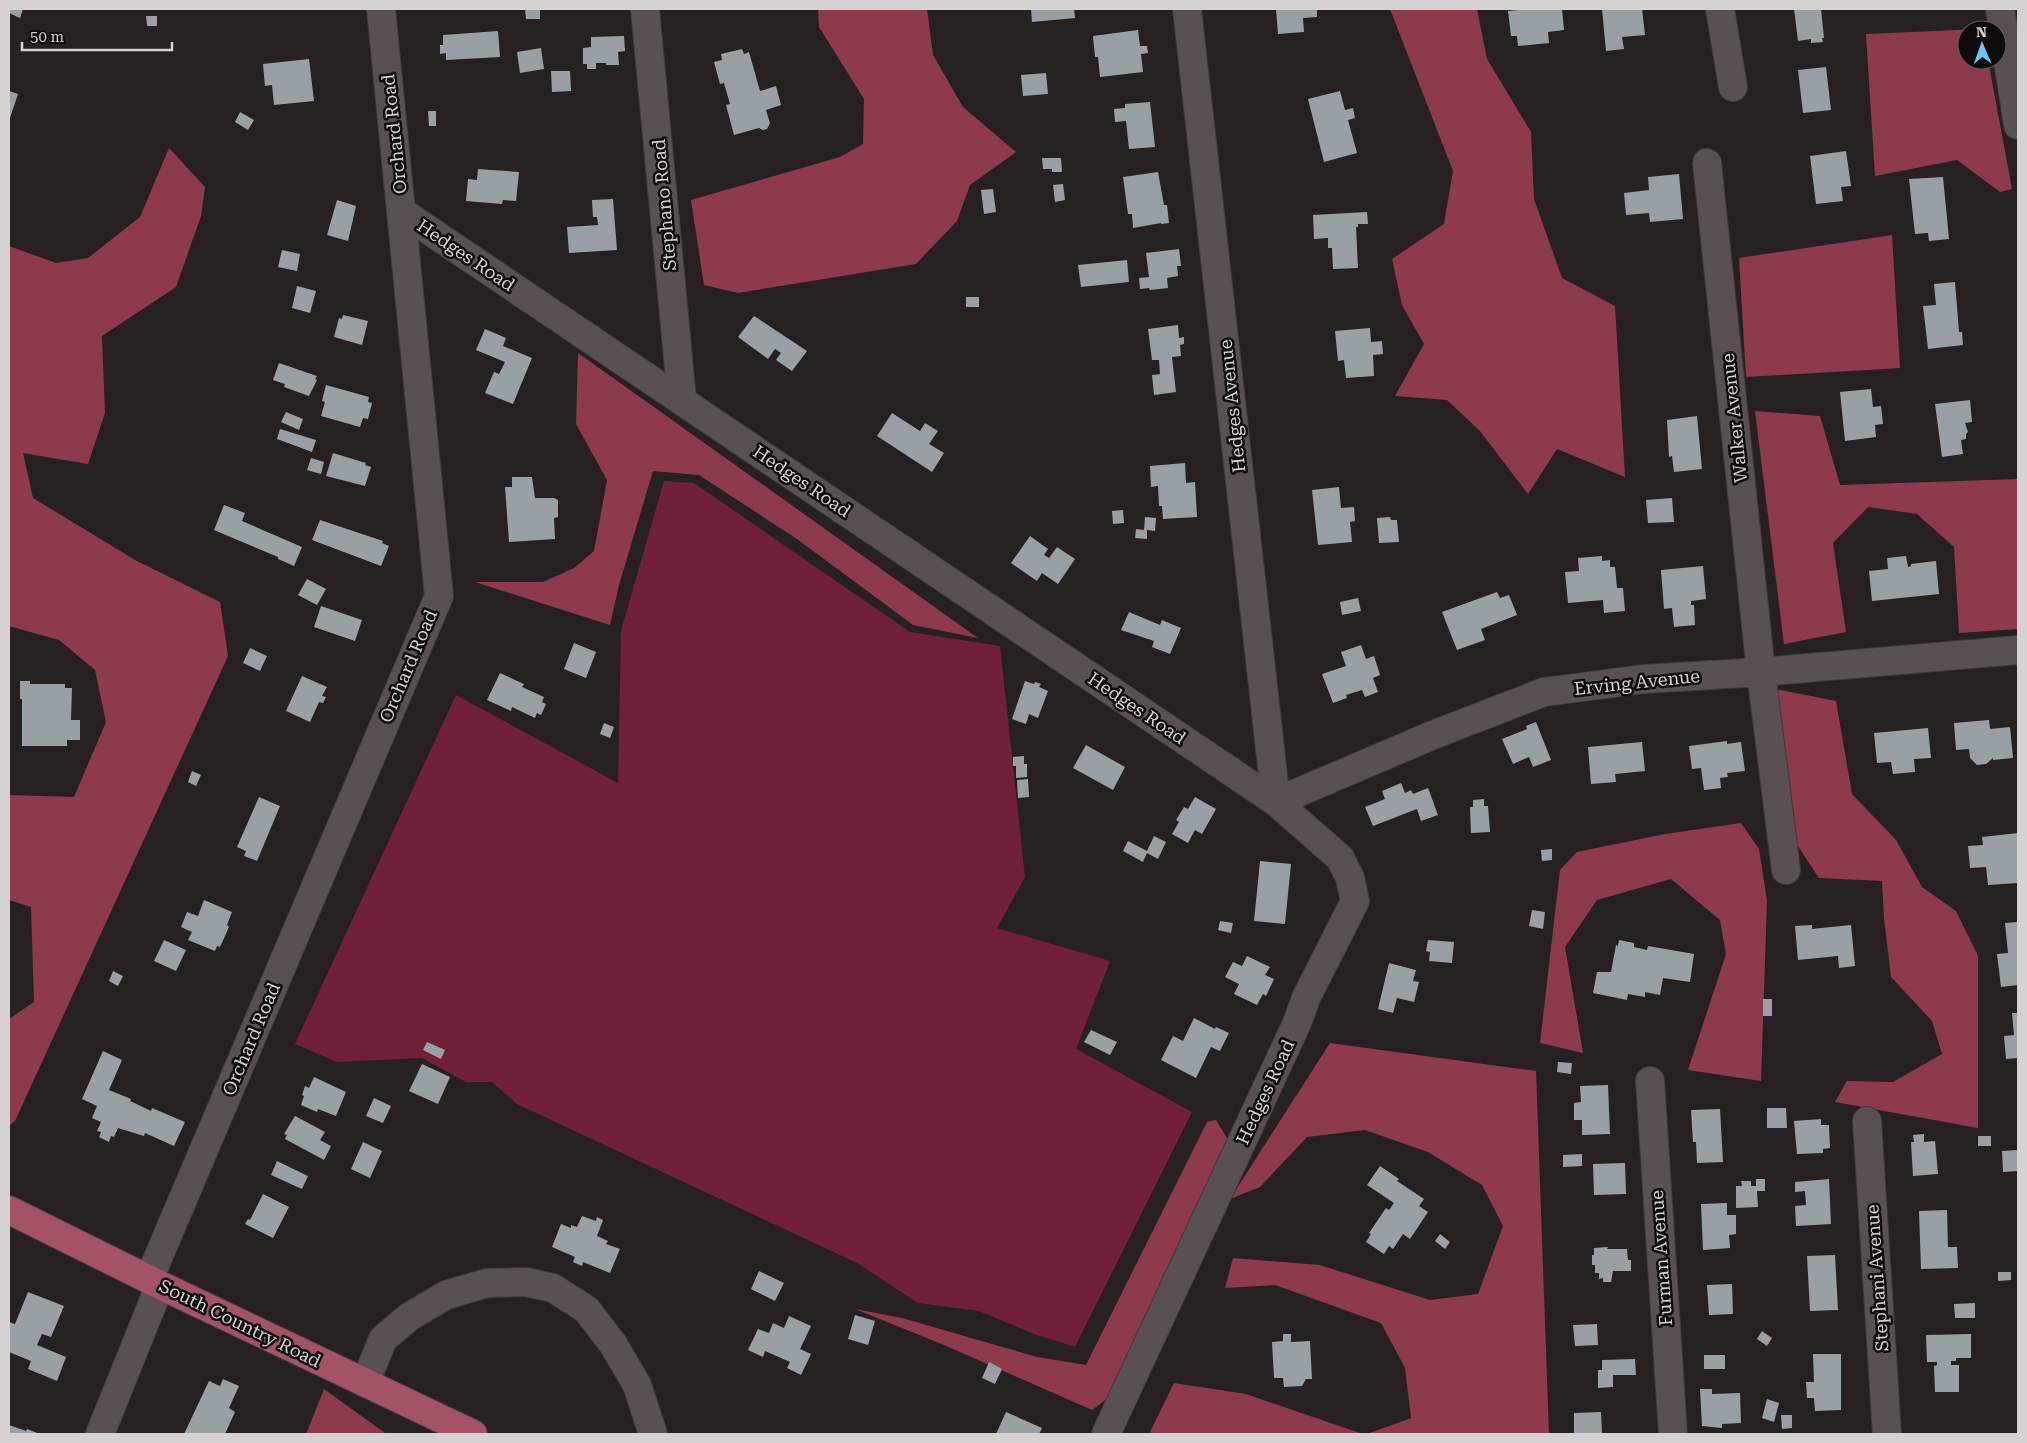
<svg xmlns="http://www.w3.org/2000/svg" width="2027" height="1443" viewBox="0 0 2027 1443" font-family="'Roboto Serif',serif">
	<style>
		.green { fill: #702137 }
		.forest { fill: #8d3a4d }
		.building { fill: #99a0a5 }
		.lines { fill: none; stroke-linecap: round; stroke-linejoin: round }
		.minor-casing { stroke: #403a3b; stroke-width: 30 }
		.major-casing { stroke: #403a3b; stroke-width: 30 }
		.minor { stroke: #595052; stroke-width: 28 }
		.major { stroke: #a45266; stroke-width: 28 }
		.labels { text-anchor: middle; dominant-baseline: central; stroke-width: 5; stroke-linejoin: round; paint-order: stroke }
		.street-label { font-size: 18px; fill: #d7d2d2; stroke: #0e0b0b }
	</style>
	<rect width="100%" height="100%" fill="#272021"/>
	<path class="green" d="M664 481 694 483 910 632 1000 646 1025 877 997 928 1110 961 1076 1049 1192 1112 1075 1347 1034 1334 979 1311 918 1303 857 1263 517 1104 492 1082H466L422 1058 337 1062 295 1044 456 695 618 783 621 631Z"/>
	<path class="forest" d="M818 9H927L933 55 963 107 1016 152 970 185 957 221 916 264 738 293 704 285 691 200 840 157 863 144 864 99 819 27Z
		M1390 9H1477L1487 59 1531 132 1534 199 1562 278 1615 306 1625 477 1557 449 1528 494 1480 431 1447 400 1395 396 1424 344 1402 305 1392 259 1444 224 1453 171Z
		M1982 29 1967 30V60H1988L2012 189 2000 192 1957 160 1875 176 1866 34Z
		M169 148 205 187 201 216 176 287 102 336 105 413 88 464 23 453 33 498 135 560 220 602 228 656 15 1121 9 1126V1019L34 1002 31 907 9 900V795L74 797 106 722 95 670 59 640 9 626V246L56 263 88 258 140 217Z
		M1892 235 1900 368 1746 377 1739 258Z
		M578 353 978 638 913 625 797 539 699 475 653 471 619 585 610 625 475 582H543L574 568 594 551 607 480 576 424Z
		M1755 411 1820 416 1840 485 2018 479V629L1959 633 1954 547 1917 514 1868 507 1833 543 1846 632 1784 644Z
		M1775 689 1836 701 1852 794 1896 840 1922 887 1956 911 1978 956V1128L1835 1102 1847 1081 1893 1082 1942 1054 1932 1021 1891 977 1884 918 1882 881 1819 878 1790 834Z
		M1741 823 1759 849 1767 901 1761 1081 1688 1070 1726 954 1720 920 1671 879 1597 900 1565 947 1583 1053 1540 1043 1560 870 1577 852 1665 834Z
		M1330 1043 1536 1071 1549 1434H1367L1411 1418 1405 1368 1381 1323 1275 1285 1225 1288 1233 1258 1320 1265 1430 1300 1478 1294 1503 1226 1482 1185 1428 1152 1365 1130 1307 1137 1260 1187 1230 1199Z
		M1216 1120 1227 1138 1217 1173 1108 1398 1092 1410 944 1345 855 1309 902 1318 1037 1357 1086 1365 1207 1122Z
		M1174 1383 1246 1394 1363 1434H1156L1150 1432Z
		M324 1389 385 1433 306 1434Z"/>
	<path class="building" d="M9 9H23L20 18 9 13Z
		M525 9H540V19H526Z
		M1031 9H1074L1075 18 1032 22Z
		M1276 9H1317V17L1303 18 1304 32 1278 34Z
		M1530 9H1562L1564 30 1548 32 1549 43 1518 46 1517 36H1511L1508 11Z
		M1602 9H1642L1645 35 1622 37 1624 49 1606 51Z
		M1794 9H1821L1824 38H1822L1823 42 1811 43V39L1798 41Z
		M146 16H157V26H147Z
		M1138 30 1140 46H1147L1148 53 1141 54 1143 72 1100 77 1098 57H1095L1093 36Z
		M498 31 500 57 446 60V53L440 54V45H443V35Z
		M624 36 625 51 618 52 619 65H606V63H596V69H587V64H583V48L591 47V37Z
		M541 48 544 69 520 73 517 52Z
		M742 49 744 54 749 52 760 91 776 86 781 105 766 110 770 123 767 129 763 130 759 128 734 135 726 105 730 104 724 83 720 84 714 62 722 60 721 54Z
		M309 59 314 101 274 105 272 85 265 86 263 64Z
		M1826 67 1831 110 1803 113 1798 70Z
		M551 71H570L571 91 552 92Z
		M1046 73 1048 94 1023 96 1021 75Z
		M9 91 18 94 9 121Z
		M1340 91 1345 110 1353 108 1355 118 1348 120 1357 153 1324 162 1308 99Z
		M1150 102 1155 147 1129 149 1126 121 1115 122 1114 109 1125 108V104Z
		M428 111H436V126H429Z
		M240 112 254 120 248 130 235 122Z
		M1846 151 1851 186 1841 187 1843 201 1816 204 1810 156Z
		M1042 158H1061L1062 172H1052V169H1043Z
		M478 169 519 172 516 201 503 200 502 204 466 201 468 179 477 180Z
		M1158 172 1164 205H1167L1169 223 1161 224V223L1133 228 1132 214H1128L1123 177Z
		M1679 174 1683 219 1650 222 1649 213 1626 215 1624 193 1649 190 1648 177Z
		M1943 177 1949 239 1929 241 1928 233 1915 234 1909 179Z
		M1063 184 1065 200 1055 202 1053 185Z
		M993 189 996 212 984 214 981 190Z
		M613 199 617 250 569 253 567 227 598 225 597 217H593L592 200Z
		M337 200 356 206 348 241 327 235Z
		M1367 212 1368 224H1358V227H1356L1358 268 1333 269 1332 248H1328V238L1314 239 1313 215Z
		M1179 249 1181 266H1177L1178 276 1167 278 1168 288 1150 290 1149 288 1140 289 1139 278 1149 277 1146 253Z
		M282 250 300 254 297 271 278 267Z
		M1127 260 1129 282 1081 287 1078 265Z
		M1955 282 1959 332H1962L1963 345 1928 349 1923 306 1936 305 1934 284Z
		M297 286 316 291 310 313 292 308Z
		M966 297H979V307H966Z
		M343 315 368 321 362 345 334 337 339 318 342 319Z
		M754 316 807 351 792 371 776 360 781 353 775 349 768 359 738 337Z
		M1178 325 1179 338 1184 337V344L1180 345 1181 356 1172 357 1176 392 1154 395 1152 375 1160 374 1159 360H1152L1148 329Z
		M1370 328 1371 342 1382 341 1383 354 1373 355 1374 376 1346 378 1344 360 1338 361 1335 331Z
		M485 329 506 338 503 346 532 358 513 404 485 393 494 372 499 374 505 362 476 350Z
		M279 363 317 376 315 379 317 380 309 396 284 387 285 384 273 380Z
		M326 385 369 397 368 402 372 403 368 419 363 418 360 427 321 416 325 402 322 401Z
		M1871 389 1873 407 1881 406 1883 424 1875 425 1876 437 1845 441 1840 392Z
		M1970 400 1972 422 1965 423 1968 432 1966 434V439L1961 440 1963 454 1942 457 1935 404Z
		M286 412 303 419 299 430 281 422Z
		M892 413 920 431 925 423 938 431 929 444 944 453 932 472 877 436Z
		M1697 416 1702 469 1674 472 1672 456 1669 457 1667 420Z
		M280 429 316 440 312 452 277 439Z
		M333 453 366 463 365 465 371 467 365 486 326 476Z
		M311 458 324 462 321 474 307 470Z
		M1185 463 1186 483 1195 482 1197 517 1163 519 1162 506H1159L1158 486 1151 487 1150 466Z
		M512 477H532L535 498H554L558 500V517L554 518 555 539 509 542 505 487H512Z
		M1339 487 1341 508 1354 507 1355 521 1350 522 1352 542 1318 545 1312 490Z
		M1672 498 1674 522 1648 523 1646 500Z
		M224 505 245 513 242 521 302 547 294 566 278 559V557L214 530Z
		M1123 510 1124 523 1113 524 1112 511Z
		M1145 517 1156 518 1155 531 1147 530V539L1135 538 1136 529 1144 530Z
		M1390 517 1391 520H1397L1399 542 1379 543 1377 518Z
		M320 520 383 541 382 543 389 546 381 566 312 540Z
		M1030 536 1048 549 1044 555 1049 558 1057 547 1075 559 1058 584 1042 573 1037 581 1011 563Z
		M1602 556V561L1610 560V567H1615L1617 588H1623L1625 611 1604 613 1603 600 1568 603 1565 572 1579 571 1578 558Z
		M1906 556 1908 567 1911 566V564L1936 561 1939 594 1872 601 1869 571 1888 569 1887 558Z
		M1703 566 1706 599 1691 601V605H1694L1695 625 1674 627 1672 608 1664 609 1661 570Z
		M307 579 326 589 317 605 298 595Z
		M1497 592 1500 598 1509 595 1517 615 1481 629 1485 640 1457 650 1442 612Z
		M1358 598 1361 611 1342 615 1340 602Z
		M321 606 362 620 355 641 314 627Z
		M1129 612 1160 625 1162 620 1181 628 1170 654 1152 647 1154 641 1121 630Z
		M574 643 596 652 586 678 564 669Z
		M1361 645 1366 659 1374 656 1380 675 1373 678 1378 692 1365 697 1362 690 1346 695 1347 698 1333 703 1322 674 1346 666 1341 652Z
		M250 648 267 656 260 671 243 663Z
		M500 673 524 684 522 687 544 697 542 702 546 704 541 715 537 713 535 718 512 707 511 711 487 700Z
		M302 676 327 687 322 696 326 697 323 703 319 702 310 722 286 711Z
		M20 681H30V684H65V688H72L71 720H80V740H67V746H22V699H20Z
		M1025 681 1034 684 1035 682 1041 684 1039 687 1048 691 1038 718 1029 714 1026 724 1012 719Z
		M1989 720 1990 729 2010 727 2013 758 1993 760V758L1986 764 1977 765 1970 758 1969 749 1956 750 1954 723Z
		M1536 722 1551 760 1533 767 1529 757 1513 764 1502 739 1527 729 1526 726Z
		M604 723 614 727 610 738 600 734Z
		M1928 728 1931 758 1914 759 1915 772 1893 774 1891 762 1877 763 1874 733Z
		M1727 741V744L1741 742 1745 771 1727 773 1728 777 1720 778 1721 788 1704 790 1701 768 1692 769 1689 746Z
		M1642 742 1645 771 1615 774 1616 782 1591 784 1588 747Z
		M1086 745 1125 767 1113 790 1073 768Z
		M1024 756V764H1027V777L1016 778V766H1013V757Z
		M192 771 201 775 196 786 188 782Z
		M1028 779 1029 797 1018 798 1017 780Z
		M1401 783 1405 793 1411 790 1413 794 1428 788 1438 815 1421 821 1417 809 1373 826 1365 807 1385 799 1382 791Z
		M259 797 280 806 257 861 244 856 246 851 237 847Z
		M1195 797 1216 809 1202 834 1195 830 1188 843 1172 834 1179 822 1176 820 1184 807 1188 809Z
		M1484 799V806H1488L1490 832 1471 833 1470 807H1473V800Z
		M2018 833V883L1988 885 1986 867 1970 868 1968 846 1983 845 1982 837Z
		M1154 836 1166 842 1158 859 1147 853 1143 862 1123 851 1128 841 1147 851Z
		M1552 849V860L1542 861 1541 850Z
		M1260 861 1291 864 1285 924 1254 921Z
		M204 900 232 912 227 925 229 927 220 947 217 946 215 951 188 940 192 932 181 927 187 912 198 916Z
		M1532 910 1545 912 1543 929 1529 926Z
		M1220 921 1233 923 1231 933 1218 930Z
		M2018 922V985L2001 987 1997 954 2008 953 2005 923Z
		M1812 925V929L1851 925 1855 966 1839 968 1838 956 1798 960 1795 926Z
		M164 940 186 950 176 971 154 961Z
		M1428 940 1454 942 1452 963 1429 961 1430 952 1426 951Z
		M1619 940 1634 943V947L1647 950 1648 946 1694 954 1690 982 1663 978 1660 995 1645 992V997L1628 994 1627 1000 1593 993 1597 972H1611L1616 945 1618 946Z
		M1247 956 1270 967 1265 975 1274 979 1266 996 1263 994 1257 1005 1234 994 1239 984 1225 977 1233 962 1242 966Z
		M1389 963 1416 970 1413 981 1419 982 1414 1002 1397 998 1393 1013 1378 1009Z
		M113 971 123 976 118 986 109 981Z
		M1763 999H1772V1016H1763Z
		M2012 1013H2018V1058L2006 1059 2004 1036 2014 1035Z
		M1194 1018 1215 1029 1216 1027 1229 1033 1220 1051 1211 1047 1196 1078 1161 1060 1173 1036 1183 1041Z
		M1091 1030 1117 1042 1110 1055 1084 1042Z
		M427 1042 445 1050 441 1059 423 1050Z
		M103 1051 122 1060 109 1090 131 1099 130 1101 151 1111 152 1108 185 1122 174 1146 145 1133 144 1136 118 1128 114 1137 111 1136 109 1142 99 1137 101 1132 97 1131 101 1122 92 1118 97 1106 82 1099Z
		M1558 1062 1572 1063 1571 1074 1557 1072Z
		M422 1064 450 1077 438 1104 409 1091Z
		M314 1077 346 1092 336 1116 318 1109 317 1112 301 1105 304 1096 302 1095 305 1086 309 1088Z
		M1608 1085 1610 1134 1582 1135V1120H1574V1103L1581 1102 1580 1086Z
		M374 1098 391 1106 383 1123 366 1116Z
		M1767 1108H1786L1787 1128H1767Z
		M1720 1109 1723 1162 1697 1163 1696 1142H1693L1691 1110Z
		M295 1116 325 1132 320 1140 331 1146 324 1160 285 1139 287 1135 284 1134Z
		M1821 1119V1125H1829L1830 1148 1823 1149V1153L1797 1154 1794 1121Z
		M1924 1134V1142L1935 1141 1938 1174 1913 1176 1911 1142H1914L1913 1135Z
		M1978 1136H1991V1146H1978Z
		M363 1142 382 1151 370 1178 351 1169Z
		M2018 1150V1171L2003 1172 2002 1151Z
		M1582 1154V1166L1563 1167V1155Z
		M277 1161 308 1176 302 1189 271 1175Z
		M1625 1163 1626 1194 1594 1195 1593 1164Z
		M1380 1166 1399 1179 1397 1181 1424 1199 1419 1206 1428 1212 1410 1239 1403 1234 1393 1249 1389 1246 1384 1254 1366 1242 1371 1234 1369 1233 1386 1208 1389 1210 1394 1203 1367 1185Z
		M1756 1179H1765V1191H1757L1758 1207 1736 1208V1186H1742L1741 1181H1751V1186H1756Z
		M1829 1179 1831 1224 1796 1226 1795 1206 1806 1205 1805 1191 1795 1192V1182Z
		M263 1194 289 1207 273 1238 245 1224 248 1219 250 1220Z
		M1727 1203V1215H1736V1234L1729 1235 1730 1248 1703 1250 1701 1204Z
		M1947 1210 1948 1247H1957L1958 1268 1921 1269 1919 1211Z
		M582 1216 596 1221 597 1217 603 1220 597 1236 608 1241 606 1244 620 1249 610 1273 583 1262 582 1266 573 1262 575 1257 552 1247 561 1224 571 1228V1225L577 1227Z
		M1440 1234 1450 1242 1445 1249 1435 1241Z
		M1608 1247 1607 1249H1627L1628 1260H1631V1271H1613L1611 1282H1603V1278L1599 1279V1273H1595V1265H1592V1255H1594V1248Z
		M1835 1255 1838 1310 1810 1311 1807 1256Z
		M759 1271 784 1283 775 1301 751 1289Z
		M1998 1272H2011V1280L1998 1281Z
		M1732 1284 1733 1314 1709 1315 1707 1285Z
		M28 1292 64 1306 51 1337 42 1334 37 1345 66 1357 57 1381 28 1369 31 1361 9 1352V1322L15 1324Z
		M1975 1303V1318H1955L1954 1304Z
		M855 1315 875 1321 868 1345 848 1339Z
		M789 1316 811 1326 800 1349 811 1354 801 1375 787 1368 790 1362 765 1351 763 1357 748 1350 758 1329 769 1333 773 1323 784 1328Z
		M1597 1324 1598 1345 1575 1346 1573 1325Z
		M1762 1331 1772 1338 1767 1346 1757 1339Z
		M1283 1334H1291V1342L1310 1341 1312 1379H1306L1302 1386 1284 1387 1283 1378H1274L1272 1342 1283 1341Z
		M1971 1334V1358H1956V1361H1951V1365H1959V1392H1935L1934 1366 1937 1365V1362H1927L1926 1335Z
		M1813 1354H1841V1410L1815 1411 1814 1398H1807L1806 1382H1814Z
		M1704 1355H1725V1369H1704Z
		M1635 1359 1636 1375H1613V1387L1598 1388V1370H1602V1360Z
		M989 1362 1002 1369 995 1384 982 1378Z
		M223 1379 239 1386 229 1408 235 1412 225 1434H184L209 1381 220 1386Z
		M1700 1389H1712V1394L1740 1393 1741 1423 1722 1424V1428L1702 1426Z
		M1767 1399 1779 1403 1774 1422 1762 1418Z
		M1006 1412 1042 1428 1039 1434H996Z
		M1601 1412 1602 1433 1574 1434V1413Z
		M1781 1415H1792V1428L1782 1429Z
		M9 1425 26 1431 27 1429 40 1434H9Z"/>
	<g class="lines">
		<g class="minor-casing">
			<path id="minor" d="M645 9 682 400
				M1187 9 1276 802
				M1720 9 1733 87
				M2000 9 2018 125
				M1707 163 1761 672 1786 870
				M402 212 1276 802 1340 858 1350 878 1355 901 1306 998 1297 1023 1106 1434
				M1276 802 1433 735 1544 692 1644 679 1761 672 2018 650
				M1650 1081 1673 1434
				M1867 1121 1887 1434
				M149 1279 439 596 381 9
				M365 1383 383 1339 409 1317 446 1295 487 1283 526 1282 553 1288 587 1310 613 1344 637 1385 653 1434
				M100 1434 160 1285"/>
		</g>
		<g class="major-casing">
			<path id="major" d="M9 1210 160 1285 473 1434"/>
		</g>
		<use href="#minor" class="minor"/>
		<use href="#major" class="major"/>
	</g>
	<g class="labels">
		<g class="street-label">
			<text transform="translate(394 134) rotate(-96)">Orchard Road</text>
			<text transform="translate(664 205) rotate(-95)">Stephano Road</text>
			<text transform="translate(466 255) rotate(34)">Hedges Road</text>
			<text transform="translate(1232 406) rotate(-96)">Hedges Avenue</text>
			<text transform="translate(1734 418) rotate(-96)">Walker Avenue</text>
			<text transform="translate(802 481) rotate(34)">Hedges Road</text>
			<text transform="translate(408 666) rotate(-67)">Orchard Road</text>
			<text transform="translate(1637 682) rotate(-6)">Erving Avenue</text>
			<text transform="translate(1137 708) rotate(34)">Hedges Road</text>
			<text transform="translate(251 1039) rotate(-67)">Orchard Road</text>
			<text transform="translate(1265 1092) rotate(-65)">Hedges Road</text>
			<text transform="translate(1661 1258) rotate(-94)">Furman Avenue</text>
			<text transform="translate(1877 1278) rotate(-94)">Stephani Avenue</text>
			<text transform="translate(240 1323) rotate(26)">South Country Road</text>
		</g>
	</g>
	<rect width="2027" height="1443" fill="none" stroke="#d7d2d2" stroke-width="20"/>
	<g transform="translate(1982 45) rotate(358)"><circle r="24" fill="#0e0b0b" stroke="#5e5b5b"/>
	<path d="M0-4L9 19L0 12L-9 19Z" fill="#73c0f6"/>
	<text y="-8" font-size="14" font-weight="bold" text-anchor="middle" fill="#d7d2d2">N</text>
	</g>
	<path d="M22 42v8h150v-8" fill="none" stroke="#d7d2d2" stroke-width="2.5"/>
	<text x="30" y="42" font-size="15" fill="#d7d2d2" stroke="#0e0b0b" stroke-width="4" paint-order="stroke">50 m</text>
</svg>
